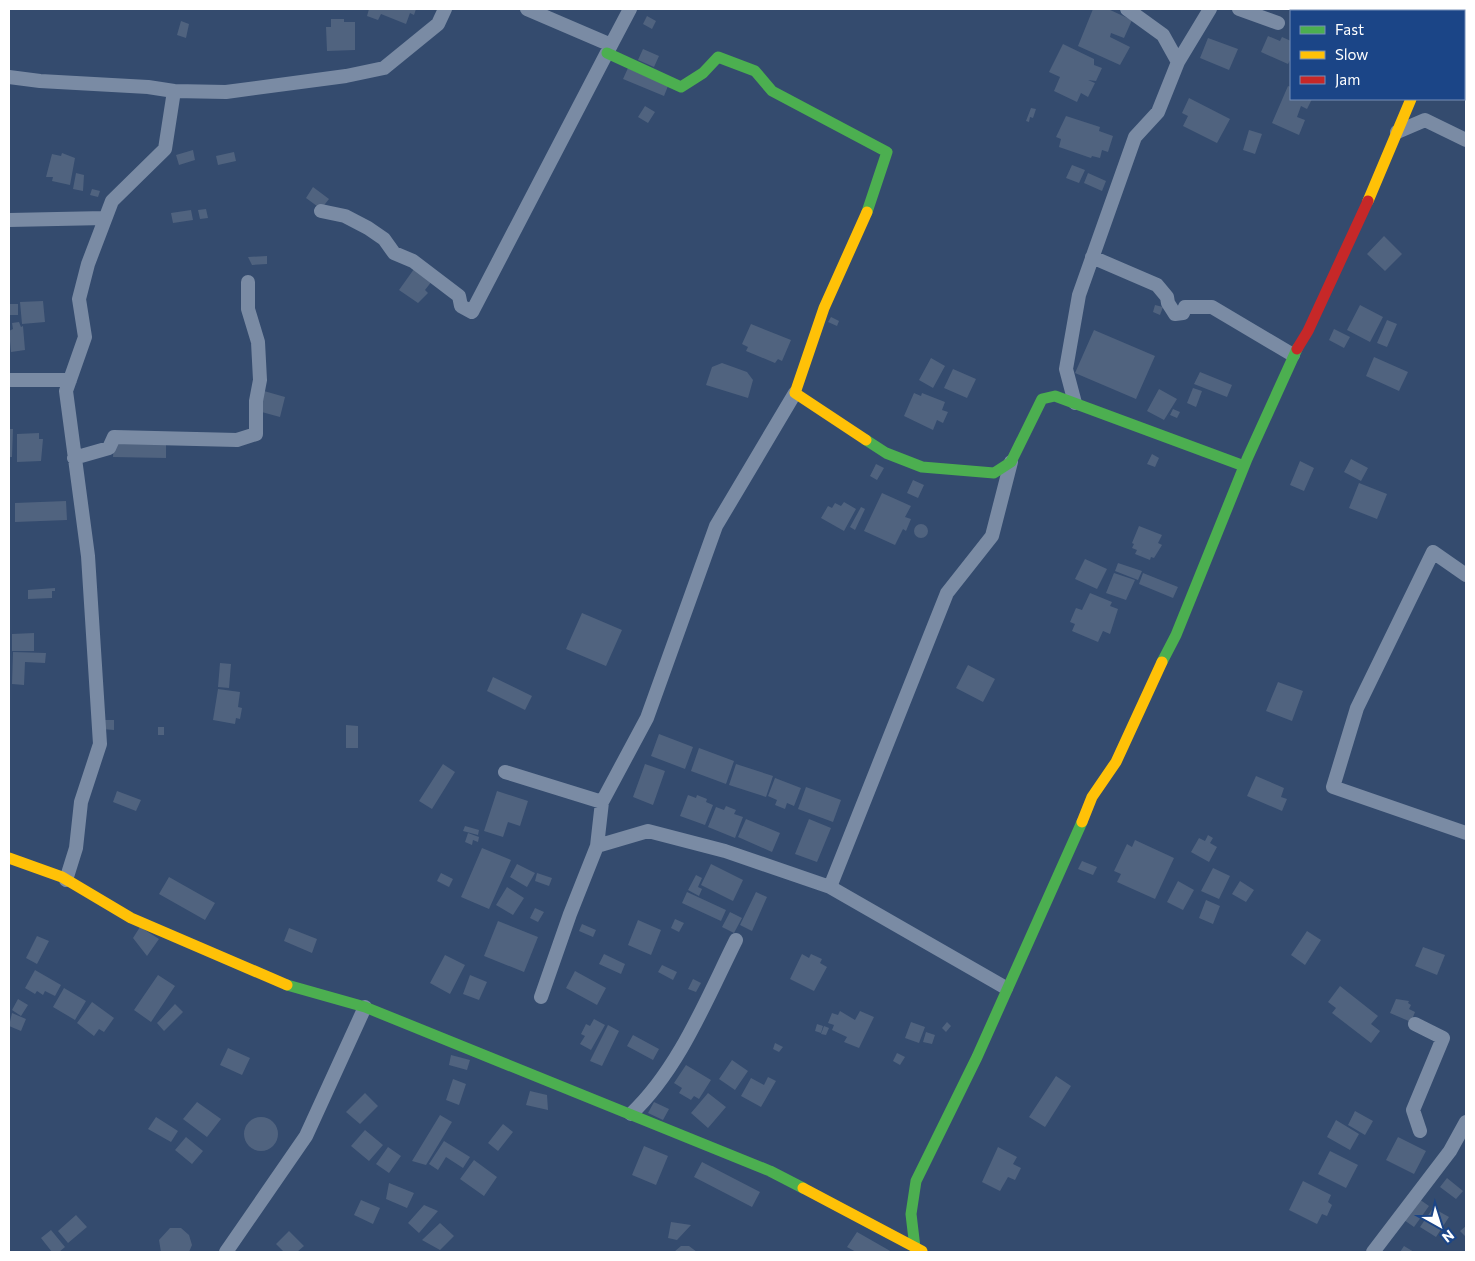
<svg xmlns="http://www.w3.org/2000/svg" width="1475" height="1261" viewBox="0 0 1475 1261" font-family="Commissioner,sans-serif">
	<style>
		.building { fill: #50637f }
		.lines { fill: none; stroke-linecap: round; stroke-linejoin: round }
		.street { stroke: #7a8ba4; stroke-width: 14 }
		.fast { stroke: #4caf50; stroke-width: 11 }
		.slow { stroke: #ffc107; stroke-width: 11 }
		.jam { stroke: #c62828; stroke-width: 11 }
	</style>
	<rect width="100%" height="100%" fill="#344b6e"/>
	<path class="building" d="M369 9H416L414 15 410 13 406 24 381 14 378 20 367 16Z
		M1093 9H1108L1132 20 1124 38 1111 33 1110 37 1130 47 1120 65 1078 46Z
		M647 16 656 21 652 29 643 24Z
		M331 19H344V22H355V50L327 51 326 27H331Z
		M181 21 189 24 186 38 177 35Z
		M1268 36 1280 41 1282 37 1291 41V58L1288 64 1261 52Z
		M1208 38 1238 49 1229 70 1200 58Z
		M1063 44 1094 59V65L1102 68 1096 81 1088 80 1095 83 1088 97 1081 93 1077 102 1054 91 1060 77 1049 72Z
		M643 49 659 56 654 67 638 60Z
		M628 68 668 86 664 96 623 79Z
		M1288 86 1291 87V99H1312L1307 109 1301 106 1297 117 1305 120 1299 135 1272 123Z
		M1189 98 1230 119 1217 143 1183 126 1188 116 1182 113Z
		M645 106 655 112 648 123 638 117Z
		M1031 108 1036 109 1033 118 1030 117 1029 122 1026 121Z
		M1066 116 1100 127 1099 131 1113 136 1108 152 1102 150 1100 158 1092 156 1091 158 1059 147 1061 139 1056 137Z
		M1249 130 1262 134 1255 154 1243 150Z
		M193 150 195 160 179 165 176 155Z
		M234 152 236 161 218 165 216 156Z
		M62 153 75 158 70 185 52 181 53 177H46L52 154 61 156Z
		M1072 165 1085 170 1079 183 1066 178Z
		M76 173 84 175 83 191 73 189Z
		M1088 173 1106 181 1102 191 1084 183Z
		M313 187 329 199 321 209 306 198Z
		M92 189 100 191 98 197 90 195Z
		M206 209 208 218 200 219 198 210Z
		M191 210 193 220 173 223 171 213Z
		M1384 236 1402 254 1385 271 1367 254Z
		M267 256V264L252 265 248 257Z
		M414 269 432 281 425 290 428 293 418 303 399 290Z
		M43 301 45 322 22 324 20 302Z
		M9 304H18V315H9Z
		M1155 305 1163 307 1160 315 1153 312Z
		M1360 305 1383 317 1370 342 1347 330Z
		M831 317 839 321 837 326 828 322Z
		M1387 320 1397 324 1387 347 1377 343Z
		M19 322 21 327 23 326 25 350 11 352 9 331 13 329 12 323Z
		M751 324 791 340 782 361 778 359 775 363 746 351 748 347 742 344Z
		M1334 329 1350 337 1344 348 1329 340Z
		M1094 330 1155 356 1136 399 1075 373Z
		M1374 357 1408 372 1399 391 1366 376Z
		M931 358 945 366 933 388 919 380Z
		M722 363 747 372 753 380 748 398 706 385 712 367Z
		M953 369 976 379 967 398 944 388Z
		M1200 372 1232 385 1227 397 1194 384Z
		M1193 388 1202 391 1196 407 1187 403Z
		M1159 389 1177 399 1164 420 1147 411Z
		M264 391 285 397 280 417 258 411Z
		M914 393 921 396 922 393 945 402 942 410 948 412 943 423 937 420 933 430 904 416Z
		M1173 409 1180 412 1177 418 1170 415Z
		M9 429H13L12 457H9Z
		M39 433V439H43L41 461 17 462V434Z
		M114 440 166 441V458L113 457Z
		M1152 454 1159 458 1155 467 1147 464Z
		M1351 459 1368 468 1361 481 1344 472Z
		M1300 461 1314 468 1304 491 1290 485Z
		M876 464 884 468 877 480 870 476Z
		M913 480 924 485 918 498 907 493Z
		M1359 483 1387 494 1377 519 1349 508Z
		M882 493 911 506 905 517 911 519 906 531 903 529 895 545 864 531Z
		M66 501 67 520 15 522V503Z
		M844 502 856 509 844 531 821 518 828 506 832 508 835 503 841 506Z
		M861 507 865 509 855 530 850 527Z
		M914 531a7 7 0 1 1 14 0a7 7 0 1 1-14 0Z
		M1139 526 1162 535 1158 543 1162 545 1154 558 1151 557 1150 560 1135 554 1137 550 1132 548 1134 544 1132 543Z
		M1085 559 1107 569 1097 589 1075 579Z
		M1118 563 1142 571 1138 580 1115 571Z
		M1114 573 1135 580 1126 600 1106 593Z
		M1143 573 1178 587 1173 598 1139 584Z
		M55 588V591H52V598L28 599V590Z
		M1090 593 1112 602 1110 606 1118 609 1110 634 1103 631 1098 642 1072 631 1075 624 1070 622 1076 608 1082 610Z
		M582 613 622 630 606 666 566 649Z
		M34 633V651H12V634Z
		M13 652 46 653 45 663 25 662 24 685 12 684Z
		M220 663 231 664 229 688 218 687Z
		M968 665 995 679 983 702 956 688Z
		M493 677 532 696 525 710 487 691Z
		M1278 682 1303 691 1292 721 1266 711Z
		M218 689 240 692 238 707 242 708 240 719 236 718 235 724 213 720Z
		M102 720H114V730L102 729Z
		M346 725 358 726V748H346Z
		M158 727H164V735H158Z
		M659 734 693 747 685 769 651 756Z
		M699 748 734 761 726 784 691 771Z
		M443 764 455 772 432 809 419 801Z
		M645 764 665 771 653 805 633 797Z
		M736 764 773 776 766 797 729 785Z
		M1256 776 1284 788 1281 797 1287 799 1282 811 1247 796Z
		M775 778 801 788 794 806 787 803 785 809 775 805 777 800 768 796Z
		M806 787 841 800 833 822 798 809Z
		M117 791 141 800 136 811 113 802Z
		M497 791 528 801 520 826 508 822 503 837 484 831Z
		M688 795 696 798 697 795 707 799 706 802 713 805 705 825 680 816Z
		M726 806 736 810 734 814 743 817 735 838 708 827 716 807 724 810Z
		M746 819 780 833 772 852 738 837Z
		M809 819 831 828 817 862 795 854Z
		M465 826 479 830 478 835 463 831Z
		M468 833 479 837 478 842 473 840 472 845 465 842Z
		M1208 835 1213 838 1210 843 1217 847 1209 862 1191 852 1199 838 1205 841Z
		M1135 840 1174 858 1155 899 1117 882 1121 874 1114 871 1127 844 1132 847Z
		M482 848 511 860 489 909 461 897Z
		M1082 861 1097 867 1093 875 1078 869Z
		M517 864 535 873 527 887 510 877Z
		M711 864 743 880 733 901 701 885Z
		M1213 868 1230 876 1219 899 1201 891Z
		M441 873 453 879 449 887 437 881Z
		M537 873 552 878 549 886 535 881Z
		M696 875 702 878 698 887 702 889 699 896 688 890Z
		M169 877 215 903 205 920 159 894Z
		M1178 881 1194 890 1183 910 1167 902Z
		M1240 881 1254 890 1246 902 1232 894Z
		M507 887 524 898 513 915 496 905Z
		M687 892 726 910 721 921 682 903Z
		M756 892 767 897 752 931 740 925Z
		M1206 900 1220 906 1213 924 1199 918Z
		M535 908 544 912 538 922 530 918Z
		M730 912 742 918 734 933 722 927Z
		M675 919 684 923 679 932 671 928Z
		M638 920 661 930 651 955 628 945Z
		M498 921 538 937 524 972 484 956Z
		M582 924 596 930 593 937 579 931Z
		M140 927 159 939 147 956 133 938Z
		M289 928 317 939 312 953 284 941Z
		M1307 931 1321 940 1305 965 1291 955Z
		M37 936 49 941 37 964 26 958Z
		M1423 947 1445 955 1437 975 1415 966Z
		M604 954 625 964 621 974 599 964Z
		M802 954 809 958 811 954 822 959 820 963 827 967 814 991 790 979Z
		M445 955 465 965 450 994 430 983Z
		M662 965 677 972 673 980 658 972Z
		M35 970 61 985 55 996 45 991 43 995 37 991 35 994 25 988Z
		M575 971 606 988 597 1005 566 988Z
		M158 975 175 986 151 1022 134 1010Z
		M470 975 487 982 479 1000 463 994Z
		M693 979 701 983 696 992 688 989Z
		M1340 986 1378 1016 1371 1024 1380 1031 1371 1043 1332 1013 1336 1008 1328 1002Z
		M64 988 86 1001 75 1020 53 1007Z
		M18 999 28 1005 21 1016 12 1010Z
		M1396 999 1409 1001 1408 1003 1411 1005 1409 1009 1415 1012 1411 1022 1390 1013Z
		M92 1002 114 1018 104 1032 99 1029 94 1036 77 1023Z
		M175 1004 183 1012 164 1031 157 1023Z
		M840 1011 855 1020 860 1011 874 1017 859 1048 844 1042 847 1037 832 1030 834 1025 828 1023 832 1013 838 1015Z
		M12 1013 26 1019 21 1031 9 1026Z
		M594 1019 605 1025 591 1050 580 1044 585 1036 581 1034 586 1024 590 1026Z
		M911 1022 925 1027 919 1043 905 1038Z
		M947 1022 951 1026 946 1032 942 1028Z
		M817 1024 823 1026 821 1033 815 1031Z
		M608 1025 619 1031 602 1066 590 1061Z
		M824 1026 829 1028 826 1035 821 1034Z
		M926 1032 935 1035 932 1044 923 1042Z
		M633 1035 659 1049 653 1060 627 1046Z
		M775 1043 783 1047 779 1052 773 1049Z
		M228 1048 250 1058 242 1075 220 1065Z
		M897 1053 905 1057 900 1065 893 1061Z
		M451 1055 470 1060 467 1070 449 1065Z
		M732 1060 748 1071 735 1090 719 1079Z
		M686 1065 711 1080 699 1099 694 1096 691 1100 679 1093 682 1088 674 1083Z
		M1056 1076 1071 1086 1045 1127 1029 1117Z
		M768 1077 776 1081 761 1107 741 1096 751 1078 764 1085Z
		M453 1079 466 1084 459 1105 446 1100Z
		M530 1091 547 1095 548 1110 526 1105Z
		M365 1093 378 1106 360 1124 346 1112Z
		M708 1093 726 1107 708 1128 691 1113Z
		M197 1102 221 1119 207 1137 183 1119Z
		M654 1102 669 1109 663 1120 648 1113Z
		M1355 1111 1373 1121 1365 1135 1348 1125Z
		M440 1115 452 1122 426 1165 412 1161Z
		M244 1134a17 17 0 1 1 34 0a17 17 0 1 1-34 0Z
		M156 1117 178 1131 171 1142 148 1129Z
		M1336 1120 1359 1134 1350 1150 1327 1137Z
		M503 1124 513 1132 498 1151 488 1143Z
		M365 1130 383 1145 369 1161 351 1146Z
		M186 1137 203 1151 192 1164 175 1150Z
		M1398 1137 1426 1151 1414 1174 1386 1160Z
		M444 1141 470 1157 463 1168 446 1157 438 1170 429 1164Z
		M644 1146 668 1156 656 1185 632 1175Z
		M388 1147 401 1156 389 1173 376 1164Z
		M998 1147 1017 1157 1013 1164 1021 1168 1015 1180 1008 1177 1000 1191 982 1182Z
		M1330 1151 1358 1165 1346 1188 1318 1174Z
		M474 1160 497 1177 484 1196 460 1179Z
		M702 1162 760 1192 752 1207 694 1177Z
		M1447 1178 1463 1191 1456 1199 1440 1187Z
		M1303 1181 1331 1195 1328 1202 1332 1205 1327 1216 1322 1214 1317 1224 1289 1210Z
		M389 1183 414 1193 407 1208 386 1199Z
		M1419 1199 1429 1206 1414 1227 1404 1220Z
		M361 1200 380 1208 373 1224 354 1215Z
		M424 1205 438 1211 419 1233 408 1223Z
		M1433 1208 1449 1217 1436 1237 1420 1227Z
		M76 1215 87 1227 68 1243 58 1231Z
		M671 1222 691 1225 677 1240 668 1238Z
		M440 1223 454 1236 440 1250 422 1240Z
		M1466 1226V1237L1460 1231Z
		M170 1228H181L189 1235 192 1245 189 1252H161L159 1240Z
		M51 1230 65 1247 59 1252H52L41 1238Z
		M289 1231 304 1246 297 1252H284L276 1244Z
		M857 1232 892 1252H856L847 1247Z
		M681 1246H689L697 1252H674Z
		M1404 1246 1414 1252H1400Z"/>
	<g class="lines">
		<path class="street" d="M1239 9 1278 23
			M1445 11V9
			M611 45 630 9
			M1178 62 1210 9
			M9 77 40 81 148 87 174 91 226 92 346 76 384 68 438 24 445 9
			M1397 132 1425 120 1466 140
			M321 211 345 216 368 228 384 239 394 253 413 261 459 296 461 306 472 312 611 45 527 9
			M9 220 105 218
			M1092 257 1157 285 1167 297 1168 303 1175 314 1183 313 1185 307H1212L1293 355
			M9 380H70
			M1075 403 1066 369 1079 295 1135 137 1158 112 1178 62 1163 35 1127 9
			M74 458 109 448 114 437 237 440 256 434V401L260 380 258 342 248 309V282
			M1466 575 1433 552 1357 708 1333 787 1466 833
			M505 772 602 802
			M597 846 602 802 647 718 716 526 795 393
			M66 880 76 848 81 802 100 744 88 556 66 391 85 337 79 299 88 264 112 201 165 149 174 91
			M1006 988 830 887 947 593 992 536 1011 462
			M541 997 570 914 597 846 648 831 725 851 830 887
			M1415 1024 1443 1038 1413 1110 1420 1131
			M631 1114C679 1069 707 998 736 940
			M226 1252 306 1136 365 1007
			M1373 1252 1450 1151 1466 1122"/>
		<path class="fast" d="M607 53 681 87 703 73 718 57 755 71 772 91 887 152 867 212
			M866 440 886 453 922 467 994 473 1011 462 1042 399 1055 396 1244 466
			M1162 662 1176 635 1247 459 1297 349
			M287 985 365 1007 770 1171 803 1188
			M915 1248 911 1214 916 1181 977 1057 1082 822"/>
		<path class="slow" d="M1368 201 1411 99
			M866 440 795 393 824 308 867 212
			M1082 822 1092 797 1116 762 1162 662
			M9 858 62 877 131 918 287 985
			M803 1188 922 1251"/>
		<path class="jam" d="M1297 349 1308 331 1368 201"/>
	</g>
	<rect width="1475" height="1261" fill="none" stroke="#ffffff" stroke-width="20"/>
	<rect x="1290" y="10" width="175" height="90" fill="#1b4587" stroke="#768fb7"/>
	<rect x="1300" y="26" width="25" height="8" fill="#4caf50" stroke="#768fb7"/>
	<text x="1335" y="35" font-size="15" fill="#ffffff">Fast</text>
	<rect x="1300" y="51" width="25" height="8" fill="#ffc107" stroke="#768fb7"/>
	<text x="1335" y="60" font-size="15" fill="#ffffff">Slow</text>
	<rect x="1300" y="76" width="25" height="8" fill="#c62828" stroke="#768fb7"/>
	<text x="1335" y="85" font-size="15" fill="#ffffff">Jam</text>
	<g transform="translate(1440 1226) rotate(141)" stroke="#1b4587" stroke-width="4" paint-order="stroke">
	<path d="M0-4L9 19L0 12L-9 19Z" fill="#ffffff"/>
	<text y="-8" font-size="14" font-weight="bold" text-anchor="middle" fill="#ffffff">N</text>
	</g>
</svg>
